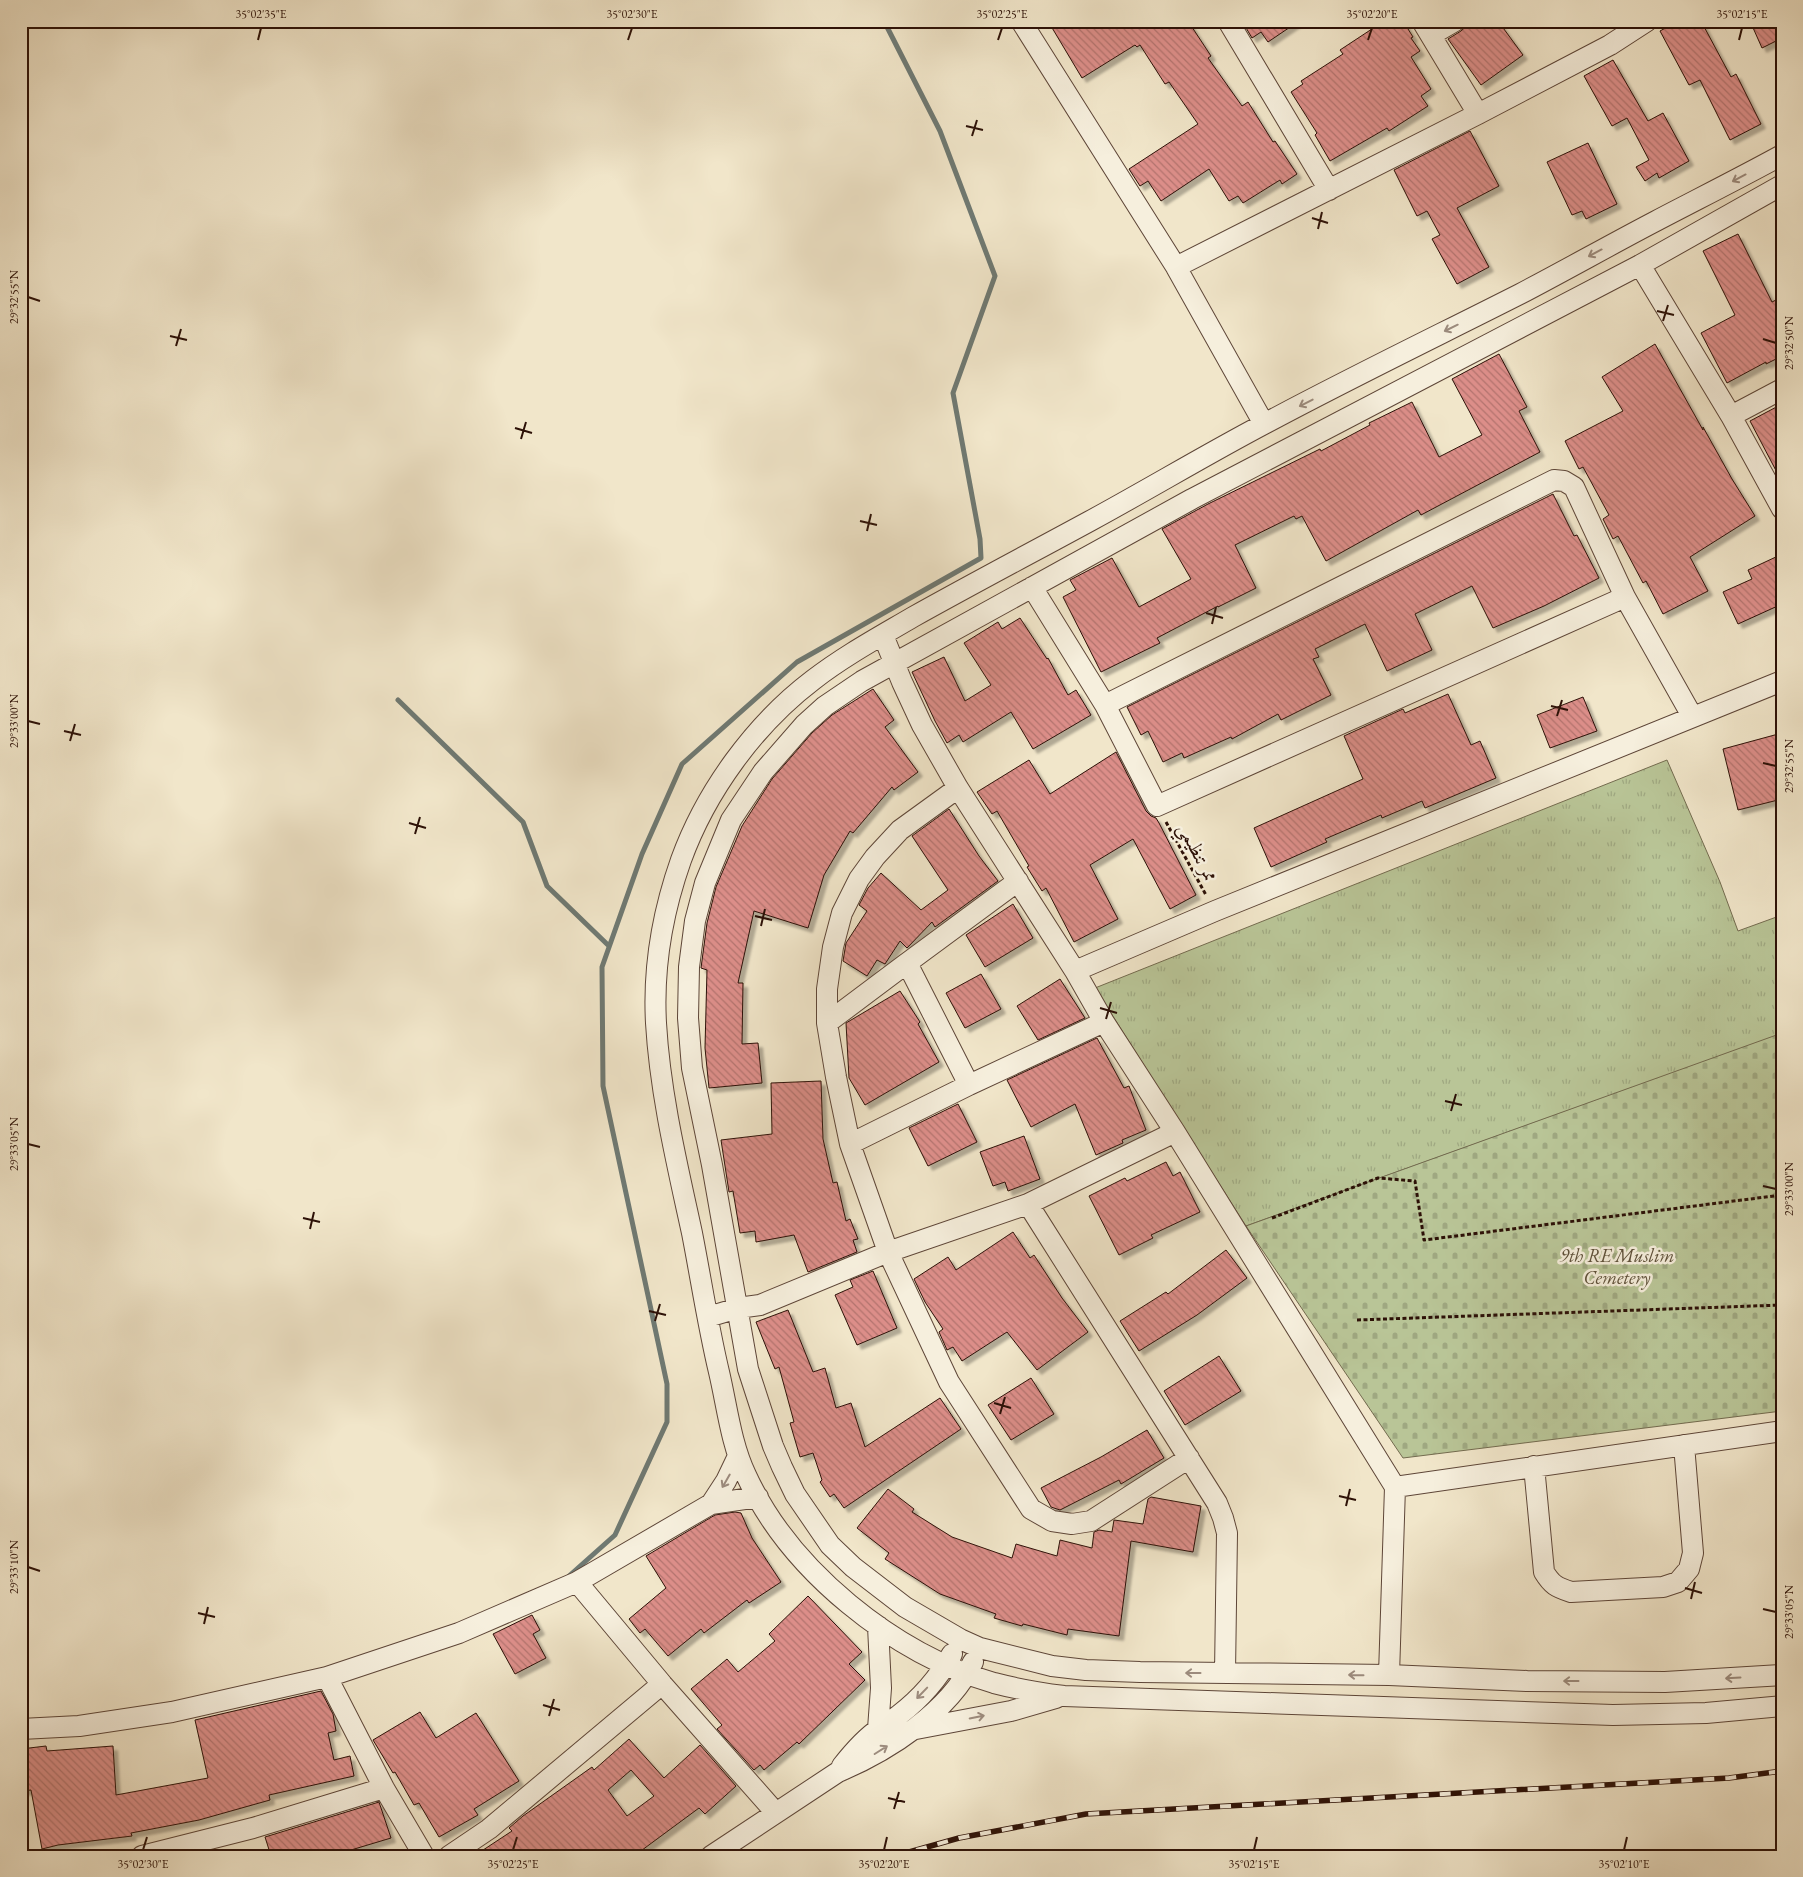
<svg xmlns="http://www.w3.org/2000/svg" width="1803" height="1877" viewBox="0 0 1803 1877" font-family="'EB Garamond',Amiri,serif">
	<style>
		.grass { fill: url(#grass-tufts); stroke: #736b4f }
		.cemetery { fill: url(#cemetery-stones); stroke: #736b4f }
		.lines { fill: none; stroke-linecap: round; stroke-linejoin: round }
		.stream { stroke: #6f7972; stroke-width: 5 }
		.building { fill: url(#building-back-hatch); stroke: #2d1107; fill-rule: evenodd; filter: url(#shadow) }
		.minor-casing { stroke: #5e4638; stroke-width: 22 }
		.path { stroke: #2d1107; stroke-width: 3; stroke-dasharray: 4 2.5; stroke-linecap: butt }
		.minor { stroke: #f6efdd; stroke-width: 20 }
		.rail-casing { stroke: #2d1107; stroke-width: 5.5 }
		.rail { stroke: #f6efdd; stroke-width: 4; stroke-dasharray: 11; stroke-linecap: butt }
		.oneway { stroke: #9c8b7d }
		.ticks { fill: none; stroke: #2d1107; stroke-width: 2 }
		.labels { text-anchor: middle; dominant-baseline: central; stroke-width: 5; stroke-linejoin: round; paint-order: stroke }
		.street-label { font-size: 19px; fill: #2d1107; stroke: #f6efdd }
		.park-label { font-size: 19px; font-style: italic; fill: #5e5039; stroke: #f6efdd }
		.neatline { fill: none; stroke: #2d1107; stroke-width: 2 }
		.ticks-label { font-size: 12px; text-anchor: middle; fill: #2d1107 }
	</style>
	<defs>
		<pattern id="grass-tufts" width="24" height="20" patternUnits="userSpaceOnUse" patternTransform="scale(1.25)"><rect width="24" height="20" fill="#b9c597"/><path d="M3 7l-1-3M5 7V3M7 7l1-3M15 17l-1-3M17 17v-4M19 17l1-3" fill="none" stroke="#9fa881"/></pattern>
		<pattern id="cemetery-stones" width="16" height="16" patternUnits="userSpaceOnUse" patternTransform="scale(1.25)"><rect width="16" height="16" fill="#b9c597"/><path d="M2 7V4a2 2 0 0 1 4 0v3zM10 15v-3a2 2 0 0 1 4 0v3z" fill="#9fa881"/></pattern>
		<pattern id="building-back-hatch" width="6" height="6" patternUnits="userSpaceOnUse" patternTransform="scale(1.25)"><rect width="6" height="6" fill="#dc8e89"/><path d="M-1 5l2 2M0 0l6 6M5-1l2 2" fill="none" stroke="#b3736e"/></pattern>
		<filter id="shadow"><feDropShadow dx="4.5" dy="4.5" stdDeviation="1" flood-color="#0004"/></filter>
	</defs>
	<rect width="100%" height="100%" fill="#f1e6ca"/>
	<filter id="stains"><feTurbulence type="fractalNoise" baseFrequency=".004" numOctaves="4"/><feColorMatrix values="0 0 0 0 .2 0 0 0 0 .09 0 0 0 0 .02 0 0 0 .5 -.17"/></filter>
	<radialGradient id="worn" r=".72"><stop offset=".6" stop-color="#630" stop-opacity="0"/><stop offset="1" stop-color="#630" stop-opacity=".3"/></radialGradient>
	<path class="grass" d="M1667 760 1720 882 1738 931 1782 915V1034L1246 1226 1095 988Z"/>
	<path class="cemetery" d="M1782 1033V1411L1403 1458 1246 1226Z"/>
	<g class="lines">
		<path class="stream" d="M398 700 523 822 547 886 609 946
			M569 1576 615 1535 667 1422V1384L603 1086 602 967 642 854 682 764 797 662 981 558 980 539 953 393 995 276 940 131 884 21"/>
	</g>
	<path class="building" d="M1048 21H1188L1211 56 1208 58 1242 106 1248 102 1273 142 1275 141 1297 174 1282 184 1280 180 1243 203 1238 196 1229 201 1209 169 1161 201 1148 181 1140 186 1129 169 1198 124 1169 82 1165 84 1140 45 1137 47 1135 45 1082 78Z
		M1242 21H1299L1268 42 1261 32 1252 38Z
		M1384 21H1403L1413 37 1411 38 1420 51 1411 57 1431 89 1421 96 1428 106 1389 131 1387 128 1330 161 1315 135 1317 133 1291 92 1303 84 1301 81 1343 54 1340 50Z
		M1472 21H1498L1523 55 1481 85 1448 39 1461 31Z
		M1678 21H1701L1731 77 1736 74 1761 124 1730 140 1700 80 1689 85 1660 31Z
		M1750 21H1782V38L1762 48Z
		M1613 60 1648 121 1663 113 1689 161 1659 178 1657 173 1645 181 1636 167 1649 160 1627 118 1612 126 1584 76Z
		M1470 131 1499 186 1457 208 1489 267 1457 284 1432 239 1440 235 1427 211 1417 216 1394 170Z
		M1588 143 1617 204 1586 219 1582 211 1572 215 1547 162Z
		M1738 234 1772 302 1782 297V356L1766 364V362L1727 383 1701 333 1735 315 1703 251Z
		M1655 344 1703 430V427L1732 479 1755 516 1690 557 1708 591 1663 614 1646 581 1643 583 1618 536 1613 539 1603 519 1609 515 1583 467 1579 469 1565 441 1623 411 1602 377Z
		M1499 354 1527 407 1519 411 1540 452 1421 515 1418 510 1326 561 1302 516 1296 519 1294 516 1235 545 1256 588 1218 607V606L1157 638 1160 643 1101 672 1063 597 1076 590 1070 580 1112 558 1139 607 1191 579 1162 529 1208 504 1320 449 1321 451 1370 425 1369 423 1412 402 1439 457 1482 435 1452 379Z
		M1782 404V482L1750 421Z
		M1553 494 1574 536 1577 535 1599 578 1544 606 1493 628 1472 586 1415 614 1432 650 1387 671 1365 624 1315 649 1319 657 1313 659 1331 695 1281 720 1278 714 1232 739 1231 737 1184 758 1182 753 1163 762 1148 731 1141 735 1127 707Z
		M1778 556 1782 564V604L1738 624 1723 592 1752 579 1748 570Z
		M1020 618 1047 659 1048 658 1068 695 1076 690 1091 715 1033 749 1011 712 963 742 959 735 947 743 935 721 912 672 944 657 965 701 991 685 964 643 998 622 1002 629Z
		M873 689 894 720 885 727 918 772 894 790 892 787 853 833 850 831 824 875 808 928 754 911 738 983H743L742 1044 758 1043 762 1083 709 1088 705 1048 707 970 701 968 707 923 716 887 742 826 772 779 812 733 832 715Z
		M1448 694 1471 745 1480 741 1496 778 1425 808 1422 801 1382 818 1381 815 1325 839 1327 842 1271 867 1254 828 1363 779 1344 736 1403 709 1405 713Z
		M1583 697 1597 731 1550 748 1537 715Z
		M1782 733V799L1738 810 1723 749Z
		M1116 752 1146 811 1151 816 1156 818 1159 823 1196 895 1170 909 1133 839 1090 865 1118 919 1074 942 1046 888 1042 891 1027 867 1029 866 997 811 992 814 977 792 1029 760 1050 794Z
		M949 809 979 856 998 881 935 927 932 922 907 948 900 941 885 964 877 960 867 976 843 961 846 943 867 911 859 905 868 888 881 873 921 910 948 890 912 836Z
		M1013 904 1033 938 985 967 966 935Z
		M981 974 1001 1009 965 1028 946 993Z
		M1060 979 1085 1018 1038 1040 1017 1006Z
		M900 991 920 1022 918 1024 939 1062 865 1105 849 1078 846 1023Z
		M1097 1038 1124 1088 1129 1086 1146 1130 1122 1140 1123 1143 1096 1155 1075 1104 1031 1127 1007 1080Z
		M821 1081 823 1139 833 1183 837 1182 846 1221 850 1219 858 1239 853 1240 857 1252 808 1272 794 1235 756 1242 755 1231 740 1233 733 1191 729 1192 721 1140 772 1134 771 1083Z
		M958 1104 977 1142 928 1166 909 1128Z
		M1024 1136 1040 1179 1008 1191 1005 1182 993 1186 980 1152Z
		M1166 1162 1173 1176 1180 1172 1200 1212 1151 1235 1153 1238 1119 1255 1089 1196 1125 1178 1127 1181Z
		M1013 1232 1030 1258 1034 1255 1062 1298 1088 1332 1037 1370 1007 1332 962 1361 953 1347 947 1350 939 1332 943 1329 925 1302 914 1279 948 1257 956 1270Z
		M1226 1250 1247 1278 1197 1315 1139 1351 1120 1321 1166 1292 1168 1294Z
		M873 1271 897 1328 857 1345 835 1295 853 1287 850 1280Z
		M788 1310 813 1372 825 1368 836 1408 851 1403 865 1447 940 1398 961 1429 844 1508 834 1494 830 1497 820 1482 822 1480 813 1453 800 1457 790 1423 794 1422 779 1367 775 1369 756 1322Z
		M1219 1356 1241 1391 1185 1425 1164 1391Z
		M1031 1378 1054 1414 1011 1440 988 1405Z
		M1147 1430 1164 1458 1121 1484 1119 1480 1060 1510 1051 1507 1041 1488 1101 1457Z
		M888 1489 914 1509 912 1512 952 1537 1012 1558 1016 1544 1057 1556 1060 1540 1092 1548 1094 1532 1099 1530 1112 1532 1114 1520 1143 1524 1148 1499 1151 1497 1201 1506 1193 1552 1131 1541 1119 1636 1068 1629 1067 1635 1023 1624 1022 1626 994 1618 996 1614 940 1594 885 1559 889 1553 857 1528Z
		M735 1512 741 1513 752 1538 781 1582 749 1603 747 1600 704 1633 701 1629 668 1656 645 1629 640 1633 629 1619 666 1588 646 1556 715 1515Z
		M808 1596 862 1652 849 1664 865 1680 799 1744 797 1742 764 1770 760 1765 754 1770 717 1729 722 1725 691 1689 727 1659 738 1672 775 1641 769 1634Z
		M532 1615 540 1630 533 1634 546 1658 515 1674 493 1634Z
		M321 1691 333 1714 336 1731 328 1733 334 1760 350 1756 354 1776 269 1795 270 1800 199 1820 131 1833 132 1836 58 1845 42 1849 31 1790 21 1791V1749L46 1746 47 1751 113 1746 116 1795 208 1778 195 1720Z
		M420 1712 436 1738 476 1713 519 1781 474 1809 478 1815 439 1837 419 1803 414 1805 395 1772 393 1773 373 1740Z
		M629 1739 664 1778 700 1745 736 1786 705 1814 699 1808 634 1856H474L512 1831 509 1828 523 1816 592 1767 594 1770ZM631 1770 654 1796 627 1816 608 1790Z
		M379 1802 391 1838 331 1856H271L265 1837Z"/>
	<g class="lines">
		<g class="minor-casing">
			<path id="minor" d="M1021 21 1176 267 1264 424
				M1228 21 1329 190
				M1422 21 1478 114
				M1431 35 1455 21
				M1782 155C1740 178 1698 199 1656 221 1610 245 1566 270 1520 294 1435 337 1350 378 1266 423 1207 454 1149 489 1090 521 1031 553 972 584 913 617 879 637 844 656 813 680 755 724 706 791 681 860 663 911 653 968 656 1023 660 1093 677 1164 692 1233 701 1279 708 1326 719 1372 727 1406 731 1444 746 1475 790 1571 894 1654 994 1683 1017 1689 1040 1693 1064 1696L1613 1715 1706 1713 1782 1706
				M1782 185 1640 265 1192 499 862 681 825 706 804 725 763 772 731 820 705 883 695 921 689 967 688 1018 692 1068 712 1165 748 1369 773 1446 782 1467 795 1494 830 1545 853 1567 905 1607 960 1639 980 1648 1052 1666 1086 1670 1140 1672 1389 1675 1527 1681 1665 1682 1782 1675
				M1640 265 1731 416 1782 509
				M1176 267 1478 114 1610 45 1647 21
				M1731 416 1782 389
				M1032 587 1105 705 1157 806 1625 597
				M883 635 902 682 922 725 958 788 1075 971 1104 1022 1175 1132 1395 1487 1389 1675
				M1105 705 1554 480 1564 481 1574 487 1625 597 1692 716
				M958 788 900 830 875 857 859 879 842 913 833 947 827 989V1023L836 1077 850 1144 888 1252 949 1382 1031 1509 1052 1521 1072 1524 1091 1521 1189 1458
				M907 963 1018 881
				M1075 971 1215 911 1782 681
				M827 1023 907 963 969 1085
				M850 1144 969 1085 1104 1022
				M1028 1204 1217 1503 1223 1518 1227 1533 1225 1673
				M708 1317 738 1308 760 1305 888 1252 1028 1204 1175 1132
				M1534 1466 1544 1572C1552 1585 1556 1587 1571 1592L1663 1587 1678 1582 1689 1569 1693 1553 1684 1445
				M1395 1487 1782 1431
				M711 1504 726 1481 738 1456
				M577 1582 662 1684
				M878 1626 881 1688 878 1729
				M327 1677 384 1788 424 1856
				M21 1729 79 1726 172 1712 327 1677 459 1633 577 1582 711 1504 758 1497
				M916 1729 1011 1711 1056 1698
				M842 1766C853 1752 865 1738 880 1728 886 1724 893 1720 899 1715 920 1699 939 1677 952 1654
				M142 1856 253 1828 384 1788
				M449 1856 489 1829 662 1684 776 1813
				M711 1856 838 1772C888 1751 949 1712 973 1662"/>
		</g>
		<path class="path" d="M1166 822 1206 895
			M1272 1218 1378 1178 1415 1181 1424 1240 1782 1195
			M1357 1320 1782 1305"/>
		<use href="#minor" class="minor"/>
		<g class="rail-casing">
			<path id="rail" d="M895 1856 959 1838 1086 1814 1729 1778 1782 1771"/>
		</g>
		<use href="#rail" class="rail"/>
	</g>
	<defs><path id="oneway-shaft" d="M-6 0H5M1.5-3L5.5 0L1.5 3" fill="none" stroke-width="1.6" stroke-linecap="round" stroke-linejoin="round" transform="scale(1.25)"/></defs>
	<g class="oneway">
		<use href="#oneway-shaft" transform="translate(1739 178) rotate(152)"/>
		<use href="#oneway-shaft" transform="translate(1595 253) rotate(152)"/>
		<use href="#oneway-shaft" transform="translate(1451 328) rotate(154)"/>
		<use href="#oneway-shaft" transform="translate(1306 403) rotate(153)"/>
		<use href="#oneway-shaft" transform="translate(726 1481) rotate(120)"/>
		<use href="#oneway-shaft" transform="translate(1193 1673) rotate(-180)"/>
		<use href="#oneway-shaft" transform="translate(1356 1675) rotate(-179)"/>
		<use href="#oneway-shaft" transform="translate(1733 1678) rotate(177)"/>
		<use href="#oneway-shaft" transform="translate(1571 1681) rotate(180)"/>
		<use href="#oneway-shaft" transform="translate(922 1693) rotate(134)"/>
		<use href="#oneway-shaft" transform="translate(977 1717) rotate(-11)"/>
		<use href="#oneway-shaft" transform="translate(881 1750) rotate(-32)"/>
	</g>
	<path class="ticks" d="M258 40 261 28M628 40 632 28M998 40 1002 28M1368 40 1372 28M1739 40 1742 28M966 126 983 130M972 136 977 120M1312 218 1328 223M1318 229 1322 212M28 297 40 301M1657 311 1674 315M1663 321 1668 305M170 336 187 340M1763 339 1776 343M176 346 181 329M515 428 532 433M521 439 526 422M860 521 877 525M867 531 871 514M1206 613 1223 618M1212 624 1216 607M1551 706 1568 710M1557 716 1562 700M28 721 40 724M64 731 81 735M70 741 75 724M1763 763 1776 766M409 823 426 828M415 834 420 817M755 916 772 920M761 926 765 909M1100 1008 1117 1013M1106 1019 1111 1002M1445 1101 1462 1105M1451 1111 1456 1094M28 1144 40 1147M1763 1186 1776 1189M303 1218 320 1222M310 1229 314 1212M649 1311 666 1315M655 1321 660 1304M994 1403 1011 1408M1000 1414 1005 1397M1339 1496 1356 1500M1346 1506 1350 1489M28 1567 40 1571M1685 1588 1702 1593M1691 1599 1695 1582M1763 1609 1776 1612M198 1613 215 1617M204 1624 208 1607M543 1705 560 1710M549 1716 554 1699M888 1798 905 1802M894 1809 899 1792M143 1850 147 1837M513 1850 517 1837M884 1850 887 1837M1254 1850 1257 1837M1624 1850 1627 1837"/>
	<g class="labels">
		<g class="street-label">
			<text transform="translate(1198 852) rotate(62)">ممر تنظيمي</text>
		</g>
		<g class="park-label">
			<text x="1617" y="1255">9th RE Muslim<tspan x="1617" dy="22">Cemetery</tspan></text>
		</g>
	</g>
	<rect width="1803" height="1877" fill="none" stroke="#f1e6ca" stroke-width="55"/>
	<rect x="28" y="28" width="1748" height="1822" class="neatline"/>
	<g class="ticks-label">
		<text x="261" y="18">35°02'35"E</text>
		<text x="632" y="18">35°02'30"E</text>
		<text x="1002" y="18">35°02'25"E</text>
		<text x="1372" y="18">35°02'20"E</text>
		<text x="1742" y="18">35°02'15"E</text>
		<text transform="translate(14 297) rotate(-90)" y="4">29°32'55"N</text>
		<text transform="translate(1789 343) rotate(-90)" y="4">29°32'50"N</text>
		<text transform="translate(14 721) rotate(-90)" y="4">29°33'00"N</text>
		<text transform="translate(1789 766) rotate(-90)" y="4">29°32'55"N</text>
		<text transform="translate(14 1144) rotate(-90)" y="4">29°33'05"N</text>
		<text transform="translate(1789 1189) rotate(-90)" y="4">29°33'00"N</text>
		<text transform="translate(14 1567) rotate(-90)" y="4">29°33'10"N</text>
		<text transform="translate(1789 1612) rotate(-90)" y="4">29°33'05"N</text>
		<text x="143" y="1868">35°02'30"E</text>
		<text x="513" y="1868">35°02'25"E</text>
		<text x="884" y="1868">35°02'20"E</text>
		<text x="1254" y="1868">35°02'15"E</text>
		<text x="1624" y="1868">35°02'10"E</text>
	</g>
	<rect width="100%" height="100%" filter="url(#stains)"/>
	<rect width="100%" height="100%" fill="url(#worn)"/>
</svg>
